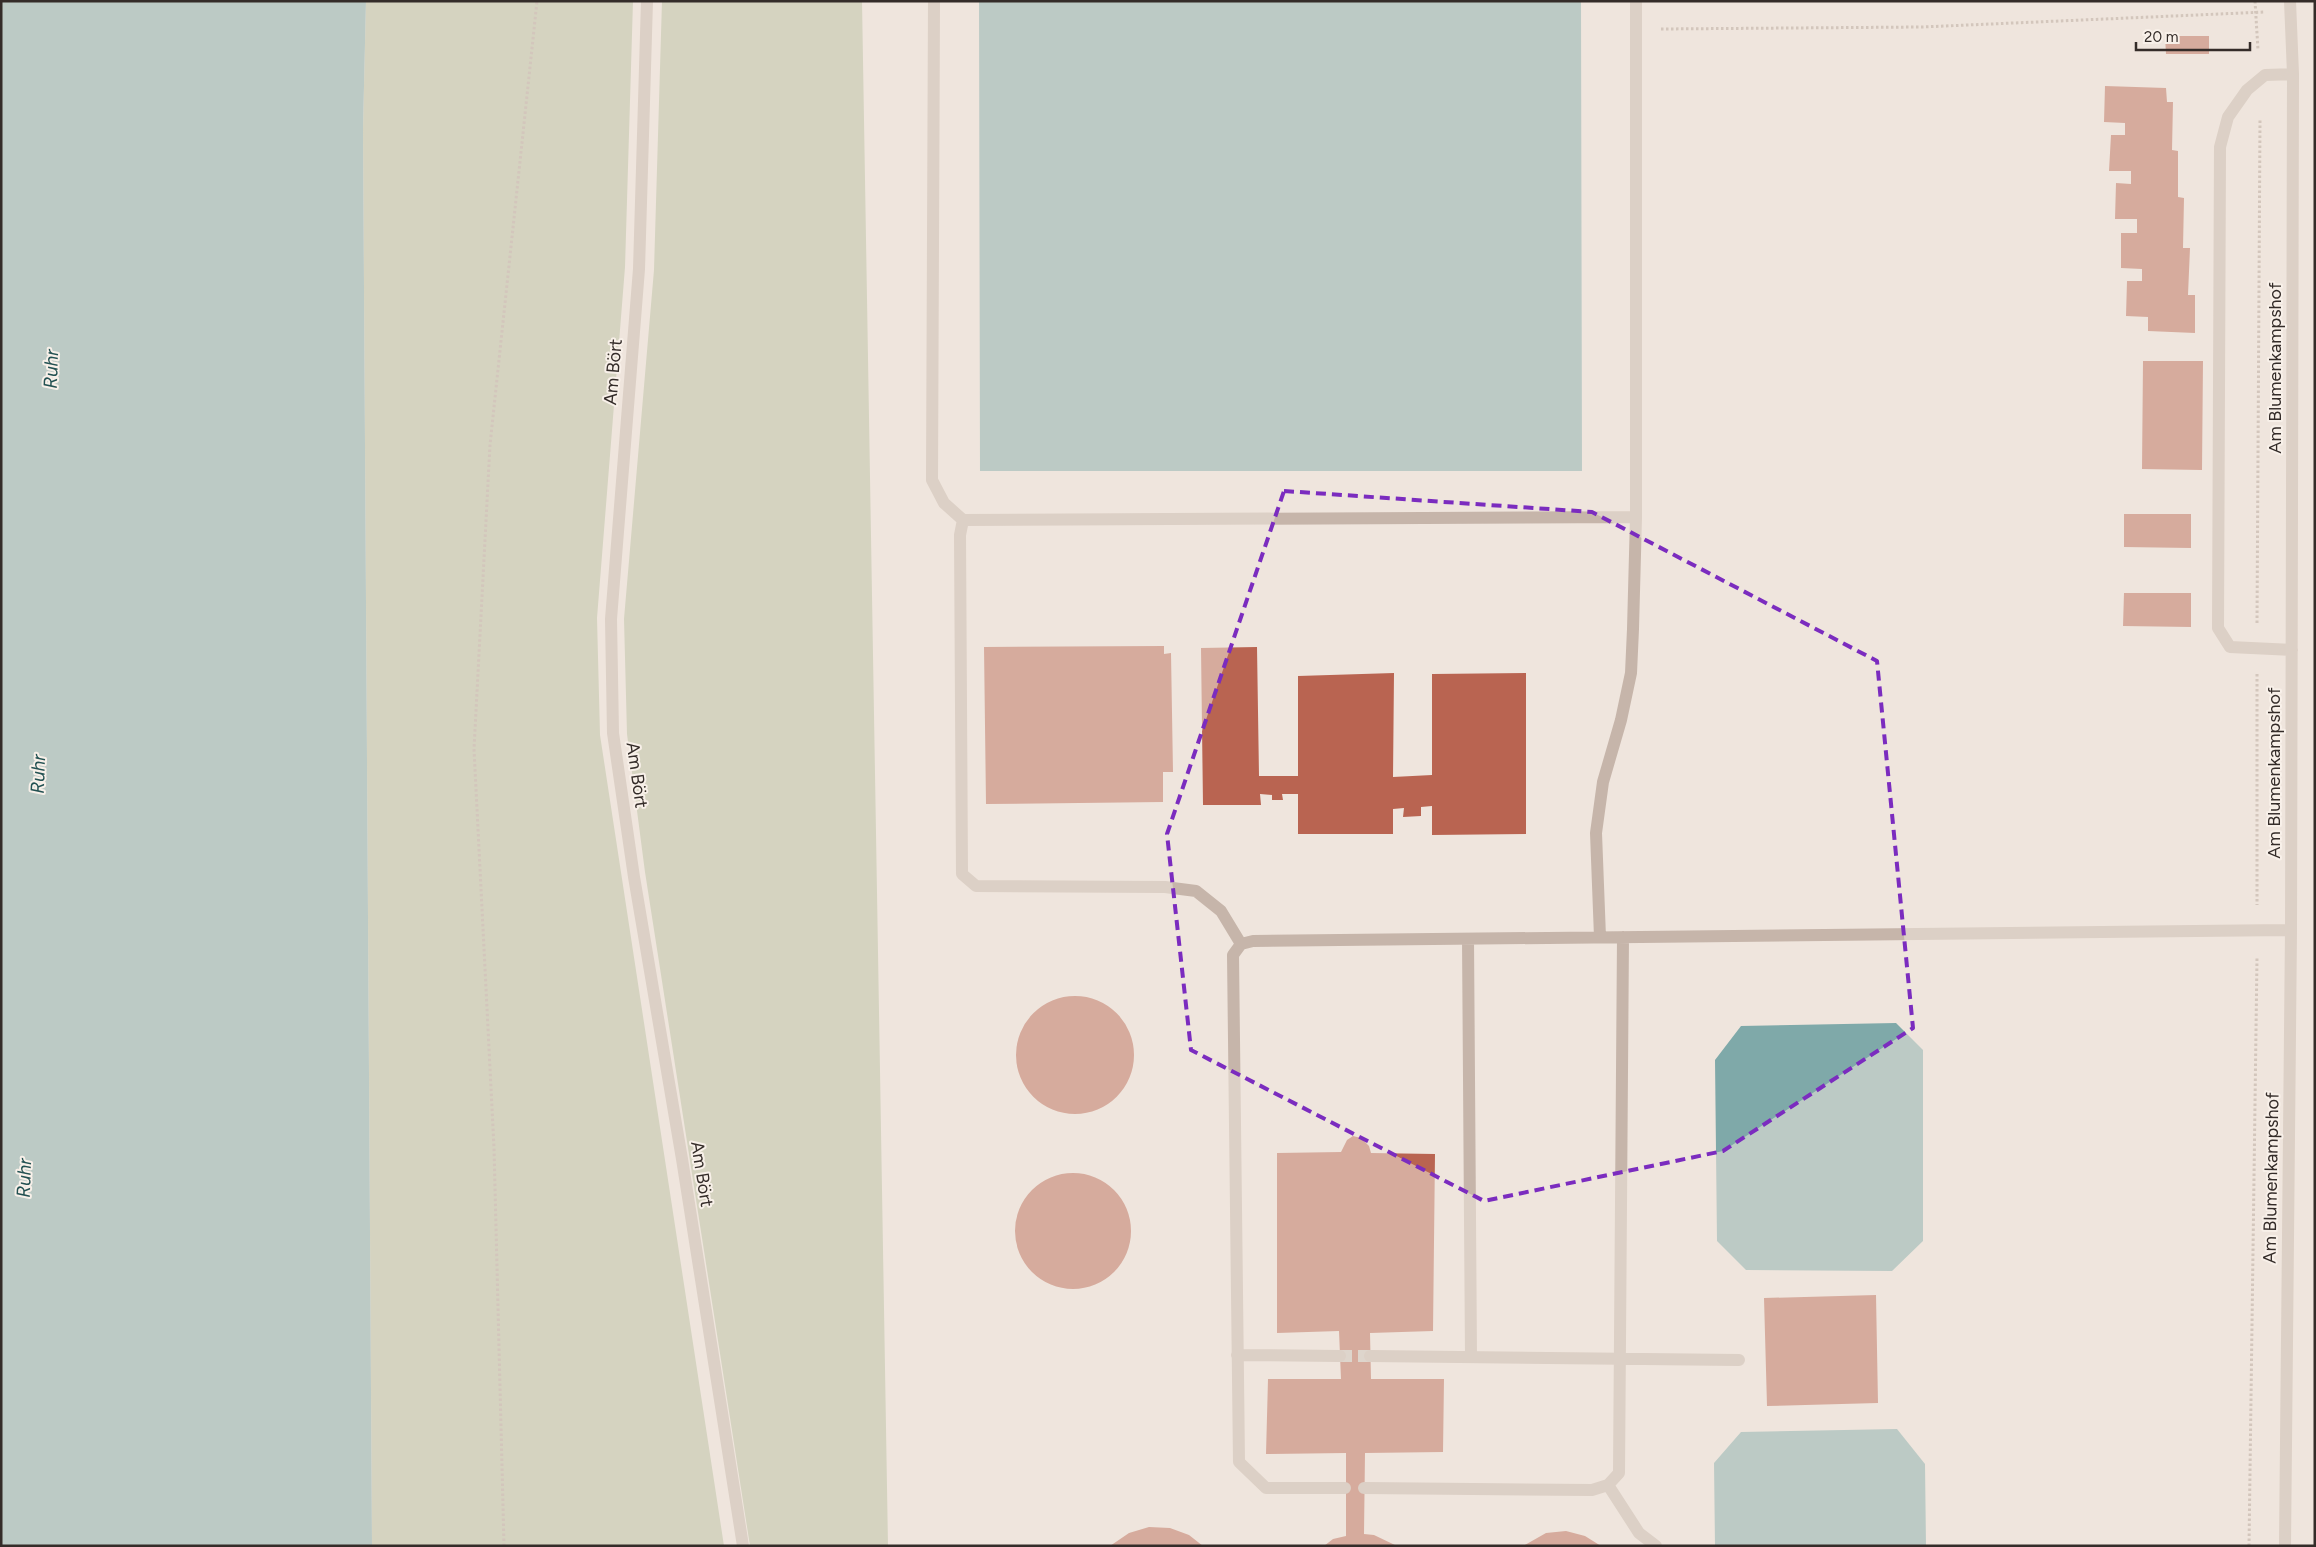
<svg xmlns="http://www.w3.org/2000/svg" width="2316" height="1547" viewBox="0 0 2316 1547" font-family="Figtree,sans-serif">
	<style>
		.green { fill: #b5bd9e }
		.water { fill: #7fa9a9 }
		.building { fill: #b96451 }
		.lines { fill: none; stroke-linecap: round; stroke-linejoin: round }
		.minor-tunnel { stroke: #cac0b9; stroke-width: 12; stroke-dasharray: 12 6; stroke-linecap: butt }
		.path { stroke: #b29f94; stroke-width: 3; stroke-dasharray: 2.5 2.5; stroke-linecap: butt }
		.minor { stroke: #c6b5aa; stroke-width: 12 }
		.marked { fill: none; stroke: #7b2cbf; stroke-width: 4; stroke-dasharray: 10 6; stroke-linejoin: round }
		.labels { text-anchor: middle; dominant-baseline: central; stroke-width: 4; stroke-linejoin: round; paint-order: stroke }
		.street-label { font-size: 18px; fill: #342c29; stroke: #f8f0e9 }
		.water-label { font-size: 19px; font-style: italic; fill: #235152; stroke: #f8f0e9 }
	</style>
	<rect width="100%" height="100%" fill="#efe5dd"/>
	<path class="green" d="M366 1H633L625 267 597 618 600 735 724 1546H372L363 129Z
		M662 1H862L888 1546H750L645 872 627 734 624 619 654 270Z"/>
	<path class="water" d="M1 1H366L363 129 372 1546H1Z
		M979 1H1581L1582 471H980Z
		M1896 1023 1923 1050V1241L1892 1271 1746 1270 1717 1241 1715 1060 1741 1026Z
		M1897 1429 1925 1464 1926 1546H1715L1714 1463 1741 1432Z"/>
	<path class="building" d="M2165 36H2209V54H2166Z
		M2105 86 2166 88 2167 102H2173L2172 150 2178 151V197L2184 198 2183 248H2190L2188 295H2195V333L2148 331V317L2126 316 2127 281H2142V269L2121 268V233H2137V219H2115L2116 183 2131 184V171H2109L2111 135H2125V123L2104 122Z
		M2143 361H2203L2202 470 2142 469Z
		M2124 514H2191V548L2124 547Z
		M2124 593H2191V627L2123 626Z
		M1164 646V654L1171 653 1173 772H1163V802L986 804 984 647Z
		M1257 647 1259 776H1298V676L1394 673 1393 777 1432 775V674L1526 673V834L1432 835V806L1421 807V816L1403 817 1404 808 1393 809V834H1298V794H1282L1283 800H1272V795L1260 794 1261 805H1203L1201 648Z
		M1016 1055a59 59 0 1 1 118 0a59 59 0 1 1-118 0Z
		M1353 1136 1361 1138 1369 1146 1371 1153 1435 1154 1433 1331 1370 1333 1371 1379H1444L1443 1452 1365 1453 1364 1534 1374 1535 1397 1546H1324L1333 1539 1346 1536V1453L1266 1454 1268 1379H1341L1339 1331 1277 1333V1153L1341 1152 1347 1140Z
		M1015 1231a58 58 0 1 1 116 0a58 58 0 1 1-116 0Z
		M1876 1295 1878 1403 1767 1406 1764 1298Z
		M1149 1527 1170 1528 1189 1535 1203 1546H1110L1129 1533Z
		M1566 1531 1585 1536 1601 1546H1523L1546 1533Z"/>
	<g class="lines">
		<path class="minor-tunnel" d="M1340 1356H1370"/>
		<path class="path" d="M2255 1 2258 50
			M1661 29 1922 27 2265 12
			M2257 623 2260 119
			M2257 674V905
			M504 1546 494 1148 474 749 490 445 537 1
			M2249 1546 2257 957"/>
		<path class="minor" d="M647 1 639 269 611 619 613 733 634 877 682 1159 743 1546
			M934 1 932 480 944 503 963 520 1636 517
			M963 520 960 535 962 874 976 886 1165 887 1196 891 1221 911 1241 944
			M2292 650 2230 647 2218 628 2220 147 2228 117 2247 90 2265 75 2293 74
			M1600 937 1596 833 1603 782 1621 720 1631 673 1633 629 1636 517V1
			M1468 939 1471 1357
			M1237 1355 1340 1356
			M1370 1356 1739 1360
			M1608 1485 1639 1533 1656 1546
			M1345 1488H1266L1239 1462 1233 955 1241 944 1253 941 2291 930
			M1364 1488 1592 1490 1608 1485 1619 1473 1623 937
			M2285 1546 2291 930 2293 74 2290 1"/>
	</g>
	<path d="M0 0H2316V1547H0ZM1284 491 1592 512 1877 661 1913 1028 1723 1151 1484 1201 1191 1050 1167 834Z" fill="#efe5dd" fill-opacity=".55" fill-rule="evenodd"/>
	<path class="marked" d="M1284 491 1592 512 1877 661 1913 1028 1723 1151 1484 1201 1191 1050 1167 834Z"/>
	<g class="labels">
		<g class="street-label">
			<text transform="translate(2275 368) rotate(-90)">Am Blumenkampshof</text>
			<text transform="translate(613 372) rotate(-85)">Am Bört</text>
			<text transform="translate(2274 773) rotate(-90)">Am Blumenkampshof</text>
			<text transform="translate(637 775) rotate(82)">Am Bört</text>
			<text transform="translate(702 1174) rotate(81)">Am Bört</text>
			<text transform="translate(2271 1178) rotate(-89)">Am Blumenkampshof</text>
		</g>
		<g class="water-label">
			<text transform="translate(51 369) rotate(-88)">Ruhr</text>
			<text transform="translate(38 774) rotate(-88)">Ruhr</text>
			<text transform="translate(24 1178) rotate(-88)">Ruhr</text>
		</g>
	</g>
	<rect width="2316" height="1547" fill="none" stroke="#342c29" stroke-width="5"/>
	<path d="M2136 42v8h114v-8" fill="none" stroke="#342c29" stroke-width="2.5"/>
	<text x="2144" y="42" font-size="15" fill="#342c29" stroke="#f8f0e9" stroke-width="4" paint-order="stroke">20 m</text>
</svg>
